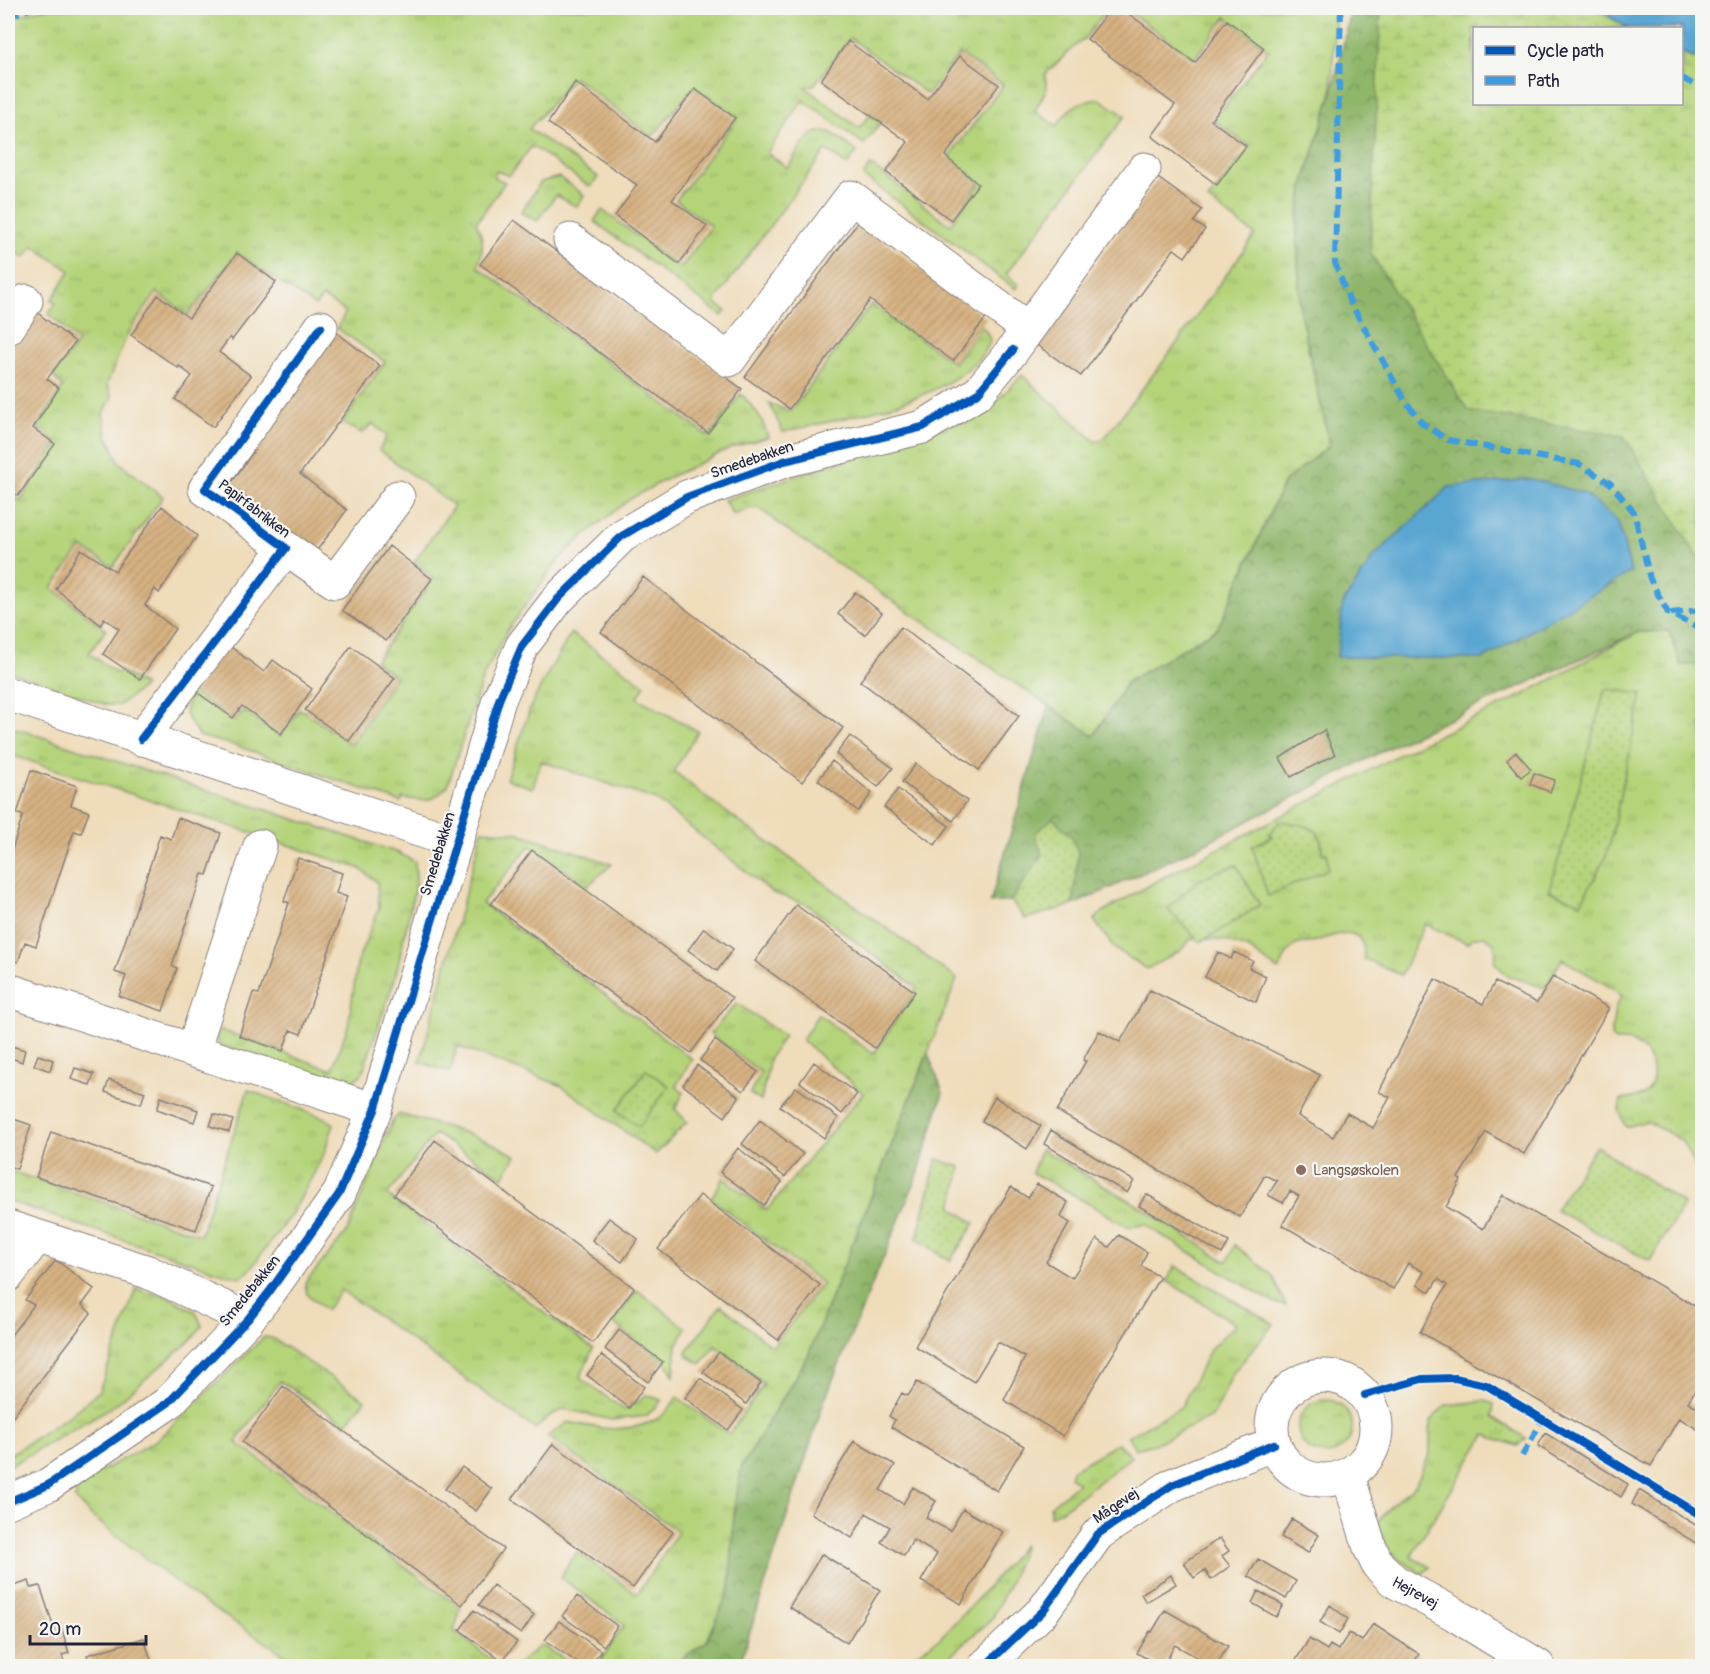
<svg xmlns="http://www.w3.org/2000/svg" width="1710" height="1674" viewBox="0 0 1710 1674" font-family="Pangolin,sans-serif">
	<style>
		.grass { fill: url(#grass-tufts); stroke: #6c7b5a; stroke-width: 1.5 }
		.forest { fill: url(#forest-crowns); stroke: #596c52; stroke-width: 1.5 }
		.wetland { fill: url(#wetland-marsh); stroke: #6c7b5a; stroke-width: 1.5 }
		.park { fill: url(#park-dots); stroke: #6c7b5a; stroke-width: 1.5 }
		.water { fill: #5aa6d2; stroke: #3e6486; stroke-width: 1.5 }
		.building { fill: url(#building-hatch) }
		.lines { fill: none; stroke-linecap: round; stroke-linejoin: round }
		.minor-casing { stroke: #887f7a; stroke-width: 35 }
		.minor { stroke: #fff; stroke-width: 33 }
		.quiet { stroke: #3c9ce2; stroke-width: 6; stroke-dasharray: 12 6; stroke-linecap: butt }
		.cycleway-casing { stroke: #f6f6f2; stroke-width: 11 }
		.cycleway { stroke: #0057b8; stroke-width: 8 }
		.education-dot { fill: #8d6e63; stroke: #f6f6f2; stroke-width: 2 }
		.labels { text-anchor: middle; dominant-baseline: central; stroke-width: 4.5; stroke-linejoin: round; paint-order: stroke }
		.street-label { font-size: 15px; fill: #22223b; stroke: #f6f6f2 }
		.education-label { font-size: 15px; fill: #785e54; stroke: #f6f6f2; text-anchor: start }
	</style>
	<defs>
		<pattern id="grass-tufts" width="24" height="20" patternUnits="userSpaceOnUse" patternTransform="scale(1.5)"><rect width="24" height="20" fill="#b5d47a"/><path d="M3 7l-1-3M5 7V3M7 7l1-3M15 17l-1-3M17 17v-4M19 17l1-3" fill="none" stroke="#9bb66a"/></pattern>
		<pattern id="forest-crowns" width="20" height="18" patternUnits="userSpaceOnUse" patternTransform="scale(1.5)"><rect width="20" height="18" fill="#90b66a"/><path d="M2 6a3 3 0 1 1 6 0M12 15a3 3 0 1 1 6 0" fill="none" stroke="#759458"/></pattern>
		<pattern id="wetland-marsh" width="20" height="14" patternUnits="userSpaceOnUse" patternTransform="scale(1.5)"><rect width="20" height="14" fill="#b5d47a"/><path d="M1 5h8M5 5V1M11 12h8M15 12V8" fill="none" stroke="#9bb66a"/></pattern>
		<pattern id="park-dots" width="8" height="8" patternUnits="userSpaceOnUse" patternTransform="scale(1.5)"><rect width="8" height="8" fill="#b5d47a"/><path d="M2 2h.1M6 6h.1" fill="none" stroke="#9bb66a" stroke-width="1.8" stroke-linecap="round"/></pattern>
		<pattern id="building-hatch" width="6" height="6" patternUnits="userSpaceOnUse" patternTransform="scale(1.5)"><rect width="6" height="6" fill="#d7b282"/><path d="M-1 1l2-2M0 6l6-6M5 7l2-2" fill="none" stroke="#b89971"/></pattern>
	</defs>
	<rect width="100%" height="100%" fill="#f6f6f2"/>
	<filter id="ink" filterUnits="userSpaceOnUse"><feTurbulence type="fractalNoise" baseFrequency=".0167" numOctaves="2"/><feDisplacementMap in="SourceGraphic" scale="12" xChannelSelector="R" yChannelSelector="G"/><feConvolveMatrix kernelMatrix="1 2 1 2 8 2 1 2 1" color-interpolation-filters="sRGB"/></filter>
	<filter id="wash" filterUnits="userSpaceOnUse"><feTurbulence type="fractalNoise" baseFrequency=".008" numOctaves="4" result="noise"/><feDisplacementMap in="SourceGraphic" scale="24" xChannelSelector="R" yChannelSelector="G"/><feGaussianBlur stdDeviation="1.35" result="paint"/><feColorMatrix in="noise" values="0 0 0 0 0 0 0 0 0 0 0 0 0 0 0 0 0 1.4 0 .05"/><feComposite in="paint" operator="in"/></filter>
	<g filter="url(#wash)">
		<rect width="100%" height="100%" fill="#efdcba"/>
		<path class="grass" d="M44 8H1108L1084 39 1070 50 1045 75 1047 88 1035 111 1057 126C1069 106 1077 102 1100 99L1125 116 1006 274 1018 285 1016 289 863 176 871 165 950 225 980 183 949 157 1003 85 960 54 927 94 850 38 814 85 805 87 859 128 870 115 881 122 864 144 803 100 767 153 788 168C796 154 809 126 829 132 836 134 850 147 857 152L847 165 826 150 714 302 726 311 722 316 594 221 602 210 681 268 711 226 676 200 738 117 694 87 652 137 574 77 529 129 598 177 590 187 532 146 509 176 497 171 494 177 505 182 476 223C484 237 485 251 477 266L708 436 741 394C754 407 763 419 768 437L731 448 664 480 630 499 586 534 559 559 507 631 483 677 447 787C428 805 426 801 402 798L401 802 237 746 199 736 185 714 190 690 235 721 243 710 281 736 300 709 351 744 396 677 375 661 434 578 414 562 454 506 379 450 387 436 373 424 362 433 342 423 385 362 337 328 346 312 323 297 315 306 237 253 188 315 157 292 128 333 107 384 112 398 103 414 107 435 120 463 163 497 113 567 81 547 52 588 106 630 89 653 116 673 121 671 145 686 119 705H107L8 671V492L20 501 57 443 37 427 63 387 53 376 78 342 49 314 56 303 51 301 70 271 33 246 24 258 8 246V19Z
			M1125 8H1336L1331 96 1305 179 1297 224 1300 312 1330 445 1284 482 1218 628 1127 682 1094 736 784 528 759 508H751L733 515 724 500 977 416 994 404 1022 375 1096 442 1106 436 1169 354 1255 235 1208 200 1250 147 1214 120 1268 50 1226 17 1194 59Z
			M559 177 584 195 577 207 556 195 537 221 521 212 541 182Z
			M871 304 954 363 982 326C994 341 991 343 980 357 943 402 839 419 783 432L769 403 790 412Z
			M1669 631 1681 665H1702V1179L1681 1140 1647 1121 1626 1127 1619 1110 1621 1100C1629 1099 1637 1098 1644 1094 1662 1080 1651 1052 1634 1043 1628 1040 1621 1041 1615 1041L1611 1036 1615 1008 1622 996 1614 989 1562 959 1545 988 1507 975 1494 962 1496 953 1494 943 1484 936 1472 938 1467 943 1425 924 1401 975 1364 959C1364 955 1364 949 1363 945 1355 922 1327 939 1312 942 1305 944 1299 942 1293 947 1285 953 1284 963 1278 970L1249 949 1224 940 1191 939 1180 951 1147 969 1115 949 1094 920 1104 911 1162 878 1420 744 1523 695 1638 632Z
			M571 633 645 685 637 698 698 731 674 771 708 799 957 979 808 1356 741 1468 734 1514 731 1588 707 1641 671 1666H597L624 1625 560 1577 577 1552 637 1594 678 1532 548 1436 568 1422C598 1429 631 1434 659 1418 666 1414 672 1404 677 1397L729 1434 764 1384 715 1346 701 1364 687 1356V1351L721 1305 772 1347 823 1284 711 1199 723 1178 767 1210 863 1093 802 1040 818 1014 874 1054 917 988 806 904 773 893 656 800 541 761 533 788 506 779 531 706 545 678Z
			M8 726 399 853 415 862 416 883 395 978 362 1074 347 1085 220 1045 215 1036 221 1030 332 1070 348 1026 358 960 379 908 377 882 359 868 8 754Z
			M482 830 519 833 612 864 587 886 530 846 482 903 692 1059 676 1086 684 1092 675 1109 687 1122 656 1154 560 1085 457 1046 450 1072 420 1062Z
			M737 1003 784 1036 770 1057 761 1101 750 1094 761 1072 710 1034Z
			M248 1090 325 1118 334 1124 323 1156 293 1212 248 1272 240 1277 220 1272 8 1201V1170L200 1235Z
			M399 1114C438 1125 481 1134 516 1156L503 1177 435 1134 387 1195 593 1349 580 1378 625 1410 646 1395 662 1400 646 1416 612 1420 565 1409 551 1415 535 1429 341 1290 326 1310 307 1294 305 1283 347 1232 392 1122Z
			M1041 1149 1131 1201 1227 1262 1235 1245 1273 1276 1286 1306 1274 1303 1163 1236 1146 1225 1128 1227 1067 1191 1032 1173Z
			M1175 1266 1274 1324 1233 1373 1218 1407 1210 1418 1154 1444 1135 1449 1128 1436 1181 1407 1211 1348 1236 1324 1167 1281Z
			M136 1289 169 1297 196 1312 202 1326 191 1340 115 1405 8 1467V1456L70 1415 99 1391Z
			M637 1290 686 1328 677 1345 674 1376 666 1362 613 1323Z
			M264 1337 272 1338 365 1400 346 1424 280 1381 236 1442 461 1608 454 1631 496 1663 493 1666H305L296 1662 194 1596 90 1515 75 1499 77 1489 84 1481 158 1439Z
			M1298 1427a27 27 0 1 1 54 0a27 27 0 1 1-54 0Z
			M1484 1401 1494 1404 1492 1417 1526 1438 1517 1446 1485 1435 1411 1556 1430 1567 1422 1574 1391 1554 1377 1524 1391 1505 1415 1486 1430 1453V1421L1446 1405Z
			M1118 1443 1131 1457 1063 1509 1050 1516V1506L1078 1483 1070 1477 1072 1470Z
			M1024 1544 1010 1582 992 1619 947 1658 931 1666H871L915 1655 940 1638 981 1595Z
			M541 1645 576 1666H516Z"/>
		<path class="forest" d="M1352 8H1595L1628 28H1474V104H1682V54L1693 58 1702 57V665H1681L1669 631 1638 632 1398 743 1194 849 1073 905 1078 853 1042 855 1011 901 990 903 1049 706 1094 736 1127 682 1218 628 1284 482 1330 445 1300 312 1297 224 1305 179 1331 96Z
			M928 1053 943 1093 918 1174 824 1401 739 1666H671L707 1641 730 1588 734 1514 741 1468 808 1356Z"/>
		<path class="wetland" d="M1381 8H1595L1628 28H1474V104H1682V54L1693 58 1702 57V555L1697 556 1624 436 1468 411 1370 252Z"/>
		<path class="park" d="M1605 689 1642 694 1610 843 1606 856 1581 903 1549 891 1569 824Z
			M1053 818 1072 837 1078 853 1073 905 1025 919 1011 901 1042 855 1035 834Z
			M1280 821C1304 826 1323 823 1322 853H1327L1328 869 1268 896 1252 846 1272 837 1269 834Z
			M1236 865 1260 905 1226 927 1200 942 1167 909 1196 882 1215 872Z
			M646 1070 669 1086 639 1127 617 1110Z
			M1596 1146 1684 1204 1650 1261 1555 1210Z
			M937 1159 961 1167 952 1208 975 1223 950 1261 917 1239Z"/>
		<path class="water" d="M1595 8H1702V57L1693 58 1682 54V28H1628Z
			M1531 479 1584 493 1618 522 1631 572 1483 659 1337 657 1343 603 1375 555 1449 487Z"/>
		<g id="blocks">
			<path class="building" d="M1111 8H1121L1195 63 1227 20 1264 48 1211 120 1246 146 1217 185 1152 136 1175 105 1087 39Z
				M848 41 927 99 960 56 999 85 945 156 978 184 951 220 886 172 908 142 821 80Z
				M575 82 655 142 695 89 735 118 672 200 707 226 679 264 615 216 637 185 548 123Z
				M1158 178 1202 210 1194 222 1205 229 1185 257 1174 249 1081 376 1037 345Z
				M514 220 742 389 708 433 480 264Z
				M858 222 986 318 953 361 870 300 789 409 745 377Z
				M237 253 276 282 232 340 230 337 219 352 251 376 213 427 175 399 192 376 179 366 178 368 131 335 158 295 189 318Z
				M35 311 75 342 47 379 59 388 33 428 55 444 18 496 8 489V414L9 412 8 410V367L14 357 8 353V341Z
				M336 332 380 366 300 474 347 510 315 553 227 489 255 449 252 447Z
				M162 506 197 536 159 593 155 589 145 605 175 629 140 679 103 654 119 629 104 618 101 625 56 589 81 549 115 571Z
				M389 546 432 579 386 641 342 610Z
				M643 577 843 728 802 782 601 632Z
				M855 592 882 613 865 635 838 614Z
				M901 627 1019 716 979 770 860 681Z
				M227 644 264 672 273 660 312 689 281 734 242 706 233 718 194 690Z
				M351 646 395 678 349 741 305 710Z
				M1324 730 1335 755 1291 777 1280 758Z
				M850 736 893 768 878 787 836 754Z
				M1516 752 1531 769 1521 777 1507 760Z
				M832 761 872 793 858 811 818 780Z
				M916 764 967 801 953 821 902 782Z
				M31 770 77 786 71 805 89 812 81 833 74 831 36 946 25 942 18 962 8 959V862L23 815 17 814Z
				M1534 773 1555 780 1550 792 1530 784Z
				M898 789 949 826 935 845 884 807Z
				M178 818 221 833 207 875 202 874 172 966 177 968 163 1011 119 996 126 976 115 972 160 835 171 839Z
				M532 850 732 998 691 1053 491 904Z
				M298 858 342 873 336 893 347 897 301 1034 290 1030 283 1051 239 1036 253 993 259 994 289 903 284 901Z
				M796 905 915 992 875 1048 755 961Z
				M704 928 733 949 717 971 688 950Z
				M1218 952 1231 959 1234 952 1253 961 1249 968 1266 976 1256 1002 1205 977Z
				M1553 976 1609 1008 1524 1154 1486 1132 1458 1178 1461 1180 1446 1207 1483 1229 1503 1195 1702 1310V1383L1700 1382 1688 1402 1702 1410V1432L1679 1418 1651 1466 1420 1332 1447 1285 1438 1279 1430 1292 1417 1285 1424 1272 1408 1263 1393 1289 1282 1225 1299 1196 1290 1191 1283 1203 1268 1195 1277 1181 1265 1175 1240 1217 1057 1111 1086 1061 1083 1060 1099 1031 1120 1042 1150 990 1320 1075 1298 1116 1333 1137 1347 1113 1373 1128 1390 1097 1379 1092 1435 979 1483 1004 1495 982 1537 1003Z
				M715 1040 758 1072 743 1091 700 1060Z
				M8 1045 25 1050 22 1062 8 1057Z
				M38 1055 53 1060 50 1071 34 1065Z
				M814 1062 857 1094 842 1114 800 1082Z
				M697 1065 739 1097 725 1117 683 1085Z
				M75 1068 94 1074 90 1085 71 1079Z
				M109 1080 145 1092 141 1104 105 1092Z
				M796 1087 838 1118 824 1138 780 1106Z
				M161 1097 198 1110 194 1122 157 1109Z
				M995 1097 1041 1126 1027 1149 982 1121Z
				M214 1114 233 1120 229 1132 210 1126Z
				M8 1117 31 1125 17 1169 8 1166Z
				M760 1120 803 1154 785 1177 742 1144Z
				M1051 1130 1134 1181 1127 1193 1044 1144Z
				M51 1132 211 1187 196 1230 36 1177Z
				M435 1140 634 1288 593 1343 394 1195Z
				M738 1148 782 1182 764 1205 720 1172Z
				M1037 1184 1068 1202 1061 1217 1070 1223 1046 1262 1072 1278 1097 1239 1109 1247 1119 1235 1147 1252 1141 1266 1160 1277 1063 1436 1004 1400 1025 1357 998 1342 974 1382 915 1346 1011 1187 1028 1198Z
				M1146 1194 1229 1242 1222 1254 1139 1206Z
				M700 1195 820 1285 778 1340 658 1249Z
				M609 1218 638 1239 622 1262 592 1240Z
				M56 1260 94 1289 82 1305 91 1313 8 1423V1339L34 1305 25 1300Z
				M619 1330 663 1362 648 1382 605 1349Z
				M719 1352 761 1383 746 1404 703 1372Z
				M602 1355 644 1387 629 1408 587 1375Z
				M700 1378 743 1410 728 1430 685 1398Z
				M917 1382 1024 1446 997 1491 891 1427 895 1420 889 1416 902 1393 908 1396Z
				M283 1386 503 1549 462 1605 242 1442Z
				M1545 1433 1628 1484 1621 1497 1538 1446Z
				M854 1441 895 1465 880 1490 903 1504 913 1487 936 1501 926 1518 950 1531 963 1509 1003 1532 961 1604 921 1581 937 1554 913 1540 904 1556 881 1542 890 1527 866 1513 852 1538 811 1513Z
				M553 1444 673 1532 633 1588 512 1499Z
				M462 1467 492 1489 476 1511 445 1489Z
				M1639 1490 1702 1529V1547L1632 1504Z
				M1292 1519 1319 1535 1308 1553 1281 1537Z
				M1220 1538 1229 1551 1222 1556 1230 1566 1211 1580 1205 1570 1194 1578 1184 1563Z
				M822 1554 880 1590 847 1643 789 1607Z
				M1258 1559 1296 1581 1286 1599 1248 1576Z
				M1171 1575 1176 1584 1146 1602 1141 1594Z
				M29 1581 31 1588 40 1586 53 1625 60 1623 69 1653 62 1655 65 1666H10L8 1657V1588Z
				M493 1585 534 1615 521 1634 479 1605Z
				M1258 1591 1283 1605 1276 1617 1252 1603Z
				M577 1596 617 1626 604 1646 562 1616Z
				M1330 1605 1348 1619 1339 1634 1320 1622Z
				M474 1610 517 1642 502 1661 460 1630Z
				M1165 1610 1228 1646 1216 1666H1213L1175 1645 1163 1666H1160L1137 1653 1150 1631 1152 1632Z
				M559 1621 601 1651 589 1666H582L545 1640Z
				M1373 1624 1419 1654 1412 1666H1405L1396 1661 1393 1666H1292L1309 1639 1327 1650 1330 1645 1338 1650 1349 1633 1362 1641Z
				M144 1638 153 1666H91L87 1655Z"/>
		</g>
	</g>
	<g filter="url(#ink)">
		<use href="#blocks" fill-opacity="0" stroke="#887f7a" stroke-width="1.5"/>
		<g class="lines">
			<g class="minor-casing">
				<g id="minor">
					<path d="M570 240 729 360 851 197 1028 329"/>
					<path d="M8 328 26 301"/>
					<path d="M286 548 335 582 398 497"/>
					<path d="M8 694 455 842"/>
					<path d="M141 739 286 548 205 489 321 327"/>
					<path d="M8 990 375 1110"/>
					<path d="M193 1050 260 846"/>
					<path d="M8 1227 148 1272 248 1319"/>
					<path d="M8 1275 37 1237"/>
					<circle cx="1324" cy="1428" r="52"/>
					<path id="s1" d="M1348 1475 1370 1548 1378 1565 1394 1581 1454 1614 1538 1666"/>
					<path d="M8 1502 48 1485 168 1403 248 1319 270 1291 339 1194 375 1110 499 700 522 646 558 599 622 536 687 497 784 461 923 427 978 393 1013 350 1144 169"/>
					<path d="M985 1666 1043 1611 1098 1534 1172 1485 1274 1444"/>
				</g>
			</g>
			<use href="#minor" class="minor"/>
			<path class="quiet" d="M1341 8 1335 263 1349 300 1404 399 1421 422 1448 440 1579 464 1610 483 1634 512 1650 579 1668 613 1702 629
				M8 16 33 8
				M1682 78 1702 89
				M1671 613 1702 610
				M1522 1456 1543 1419"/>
			<g class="cycleway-casing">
				<path id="cycleway" d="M141 739 286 548 205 489 321 327
					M1365 1395 1422 1379 1455 1378 1486 1385 1702 1516
					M8 1502 48 1485 168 1403 248 1319 270 1291 339 1194 375 1110 499 700 522 646 558 599 622 536 687 497 784 461 923 427 978 393 1013 350
					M985 1666 1043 1611 1098 1534 1172 1485 1274 1444"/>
			</g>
			<use href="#cycleway" class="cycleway"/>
		</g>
	</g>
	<circle class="education-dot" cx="1301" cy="1170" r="6"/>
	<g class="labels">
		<g class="street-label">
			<text transform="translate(752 460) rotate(-19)">Smedebakken</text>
			<text transform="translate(254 509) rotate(37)">Papirfabrikken</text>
			<text transform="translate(438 854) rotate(-73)">Smedebakken</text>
			<text transform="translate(250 1291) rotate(-51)">Smedebakken</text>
			<text transform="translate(1116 1506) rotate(-34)">Mågevej</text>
			<text stroke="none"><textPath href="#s1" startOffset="142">Hejrevej</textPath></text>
		</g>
		<g class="education-label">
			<text x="1313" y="1170">Langsøskolen</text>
		</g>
	</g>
	<rect width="1710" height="1674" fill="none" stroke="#f6f6f2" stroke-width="30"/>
	<rect x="1473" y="27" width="210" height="78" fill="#f6f6f2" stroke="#a1a1a9" stroke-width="1.5"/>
	<rect x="1485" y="46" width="30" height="9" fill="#0057b8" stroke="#a1a1a9" stroke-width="1.5"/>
	<text x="1527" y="57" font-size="18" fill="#22223b">Cycle path</text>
	<rect x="1485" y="76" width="30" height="9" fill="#3c9ce2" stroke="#a1a1a9" stroke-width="1.5"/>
	<text x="1527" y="87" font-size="18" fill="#22223b">Path</text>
	<path d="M30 1635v9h116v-9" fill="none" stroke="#22223b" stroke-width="3"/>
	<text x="39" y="1635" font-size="18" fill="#22223b" stroke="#f6f6f2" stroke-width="4.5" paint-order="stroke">20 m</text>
</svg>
